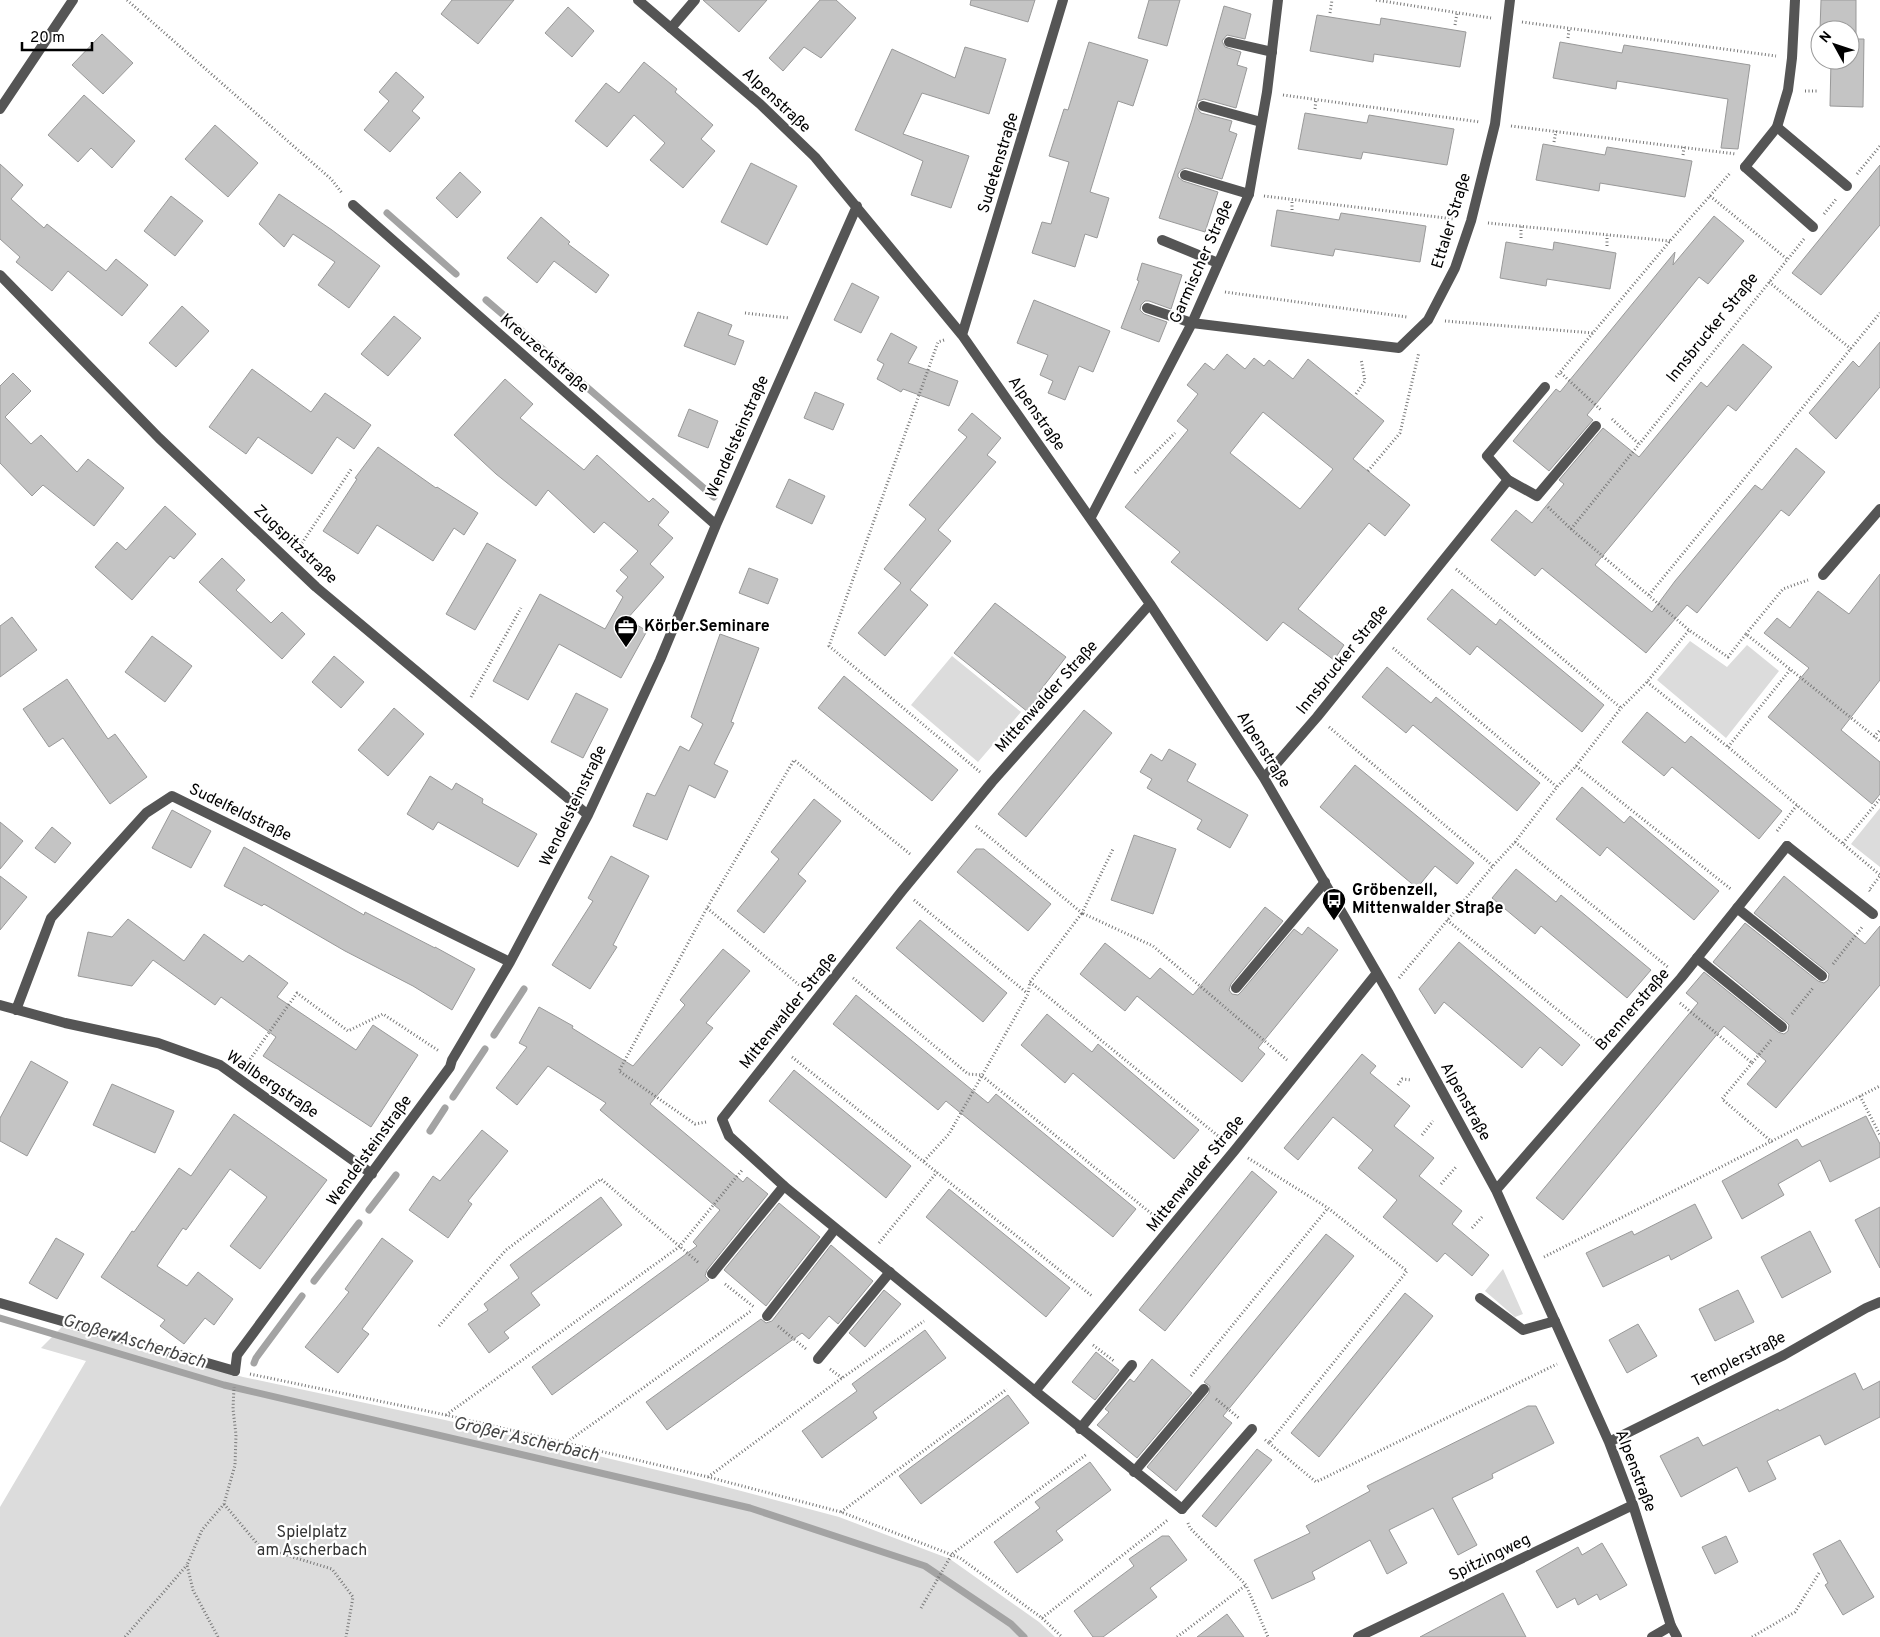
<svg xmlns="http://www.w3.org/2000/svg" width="1880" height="1637" viewBox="0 0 1880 1637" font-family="Overpass,sans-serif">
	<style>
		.green { fill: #dcdcdc }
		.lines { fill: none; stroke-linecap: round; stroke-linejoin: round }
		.stream { stroke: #a3a3a3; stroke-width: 7 }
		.building { fill: #c4c4c4; stroke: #999; fill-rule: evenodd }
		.path { stroke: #777; stroke-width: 3; stroke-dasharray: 1 2.5; stroke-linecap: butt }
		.lane { stroke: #555; stroke-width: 10 }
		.street { stroke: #555; stroke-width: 10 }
		.labels { text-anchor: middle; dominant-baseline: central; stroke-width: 4.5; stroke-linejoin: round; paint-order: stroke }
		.street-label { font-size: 16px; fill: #000; stroke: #fff }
		.poi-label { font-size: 16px; font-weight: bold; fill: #000; stroke: #fff; text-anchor: start }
		.park-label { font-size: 16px; fill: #333; stroke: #fff }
		.water-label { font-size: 18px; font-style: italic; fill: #444; stroke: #fff }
	</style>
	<rect width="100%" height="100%" fill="#fff"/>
	<path class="green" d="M1690 641 1727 667 1747 645 1779 671 1726 738 1657 680Z
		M952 656 1021 712 978 762 911 705Z
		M1880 808V867L1851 844Z
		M1503 1269 1523 1314 1515 1317 1485 1291Z
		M62 1327 243 1377 445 1420 565 1448 707 1482 839 1517 950 1559 1039 1622 1055 1637H0V1507L86 1361 41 1348Z"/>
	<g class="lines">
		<path class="stream" d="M387 213 456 274
			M486 300 714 497
			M494 1035 524 989
			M453 1097 485 1049
			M430 1131 445 1108
			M369 1210 396 1175
			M314 1281 359 1223
			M0 1318 224 1385 750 1508 925 1566 1011 1624 1024 1637
			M254 1363 256 1358 302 1296"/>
	</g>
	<path class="building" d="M452 0H514L478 44 441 14Z
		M703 0H767L739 32Z
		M820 0H836L856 18 821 58 804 47 783 71 769 58Z
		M971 0H1035L1028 22 970 5Z
		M1149 0H1180L1167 46 1138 38Z
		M1821 0H1856V39H1864L1863 107 1830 106 1831 60H1850V30H1820Z
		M1224 6 1251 14 1245 39 1227 35 1222 41 1225 47 1241 52 1237 65 1247 68 1236 108 1204 99 1198 101 1196 107 1201 113 1232 121 1229 131 1237 134 1222 179 1186 168 1181 170 1178 174V177L1183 181 1218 192 1205 232 1159 218 1192 120Z
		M568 7 594 31 572 57 545 33Z
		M1317 15 1380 25 1381 18 1466 32 1460 67 1374 54 1373 62 1310 51Z
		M102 34 133 63 103 94 72 65Z
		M1089 42 1148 60 1133 106 1118 101 1090 192 1109 198 1097 238 1085 234 1075 267 1032 253 1042 222 1051 224 1069 162 1049 156 1064 109 1068 110Z
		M1560 42 1622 53 1624 45 1750 65 1738 149 1721 148 1728 99 1617 81 1616 89 1553 78Z
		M965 47 1006 59 989 114 922 93 903 134 969 156 951 208 911 195 923 161 855 130 892 49 955 78Z
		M644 62 677 89 675 92 713 125 701 139 715 151 683 188 650 160 665 143 634 115 607 147 575 121 606 83 619 93Z
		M396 72 424 97 412 111 420 118 390 152 364 130 389 101 379 92Z
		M84 95 135 141 112 168 91 148 78 162 48 135Z
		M1305 113 1367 123 1369 115 1454 129 1447 165 1363 152 1361 159 1298 149Z
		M215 125 258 163 228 197 185 159Z
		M1543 144 1605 155 1607 147 1692 161 1685 197 1600 183 1599 191 1536 180Z
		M751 163 797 186 767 245 721 222Z
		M0 164 23 185 11 199 44 228 47 224 106 271 116 259 148 285 122 316 68 271 52 291 16 262 20 257 0 239Z
		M1880 165V225L1821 295 1792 273Z
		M460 172 481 192 457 218 436 198Z
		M279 194 332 230 380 266 349 308 318 285 335 262 293 234 284 247 259 224Z
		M171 196 203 221 175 256 144 231Z
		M1277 210 1339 220 1341 213 1426 226 1420 262 1335 249 1333 256 1271 246Z
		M1714 216 1744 241 1708 284 1699 277 1587 415 1593 420 1549 471 1513 441 1556 389 1560 392 1675 252 1673 265Z
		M541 217 570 242 568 244 609 275 596 293 554 261 537 283 507 258Z
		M1506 242 1553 250 1554 242 1616 253 1610 289 1547 279 1546 286 1500 278Z
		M1142 263 1182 275 1171 309 1149 301H1145L1141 305 1140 310 1144 314 1167 322 1159 342 1121 328 1139 281 1137 280Z
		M852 283 879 297 861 333 834 320Z
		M1034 300 1110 331 1093 372 1079 366 1065 400 1048 393 1053 381 1040 375 1048 355 1017 343Z
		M182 306 209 331 176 367 149 343Z
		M698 312 732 325 728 335 744 341 735 365 684 346Z
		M394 316 421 338 388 376 361 354Z
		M891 333 917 347 908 363 958 381 949 406 903 389 901 392 877 379 884 364 877 360Z
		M1880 342V387L1836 439 1809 413 1853 361 1859 367Z
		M1743 344 1772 367 1736 411 1728 405 1595 565 1652 612 1675 581 1755 485 1762 490 1796 448 1825 472 1789 516 1781 510 1697 613 1687 605 1646 653 1542 568 1535 576 1491 540 1516 510 1532 523 1564 484 1559 480 1603 428 1639 457 1701 382 1707 387Z
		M1227 354 1245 369 1254 358 1264 366 1269 360 1293 379 1308 359 1384 421 1353 459 1410 505 1385 536 1369 523 1298 609 1344 645 1334 660 1283 622 1267 641 1171 562 1180 552 1125 507 1188 430 1177 421 1198 394 1187 385 1205 363 1214 370ZM1263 412 1333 469 1300 509 1230 453Z
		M252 369 311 412 325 393 371 425 354 449 337 437 312 474 258 437 246 454 209 427Z
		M13 373 31 391 5 417 31 444 41 435 77 472 88 459 124 488 94 526 43 485 32 496 0 463V386Z
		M505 379 533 404 520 418 584 470 597 455 649 502 653 498 669 512 658 525 673 538 650 564 664 577 627 619 647 631 621 678 559 644 528 700 493 681 540 594 605 629 623 597 616 591 628 577 620 570 638 551 604 522 594 533 548 490 536 506 496 474 454 435Z
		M815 392 844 404 833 430 804 418Z
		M689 409 718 421 708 448 678 436Z
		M972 413 1001 438 987 455 996 462 938 530 951 541 910 590 928 605 885 656 858 633 901 583 884 569 926 519 909 505 967 437 958 430Z
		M378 447 436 488 437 487 478 513 464 535 454 528 433 561 377 525 358 554 323 531 357 479 355 478Z
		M789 479 825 496 812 524 776 507Z
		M165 506 196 534 174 559 170 556 132 600 95 567 117 542 126 550Z
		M487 543 516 560 475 630 446 614Z
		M222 558 245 580 236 590 271 623 282 612 305 634 282 659 199 582Z
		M749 568 778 579 768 604 739 593Z
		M1880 574V680L1841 730 1880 762V794L1872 804 1768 717 1809 668 1764 633 1777 618 1790 628 1818 591 1849 614Z
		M1452 589 1496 625 1500 619 1604 705 1582 732 1477 646 1470 655 1427 619Z
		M995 603 1066 657 1036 696 1044 702 1033 716 954 653Z
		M12 617 37 650 0 677V626Z
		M720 634 759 648 731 722 734 723 714 764 728 771 715 798 689 785 667 840 633 826 647 793 655 796 680 746 689 751 703 724 691 717Z
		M152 636 192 666 165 702 125 672Z
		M334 656 364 682 341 708 312 682Z
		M1387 667 1431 703 1436 697 1540 783 1517 811 1413 725 1406 733 1362 697Z
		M844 676 958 770 932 801 818 708Z
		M67 679 108 739 115 734 147 777 110 804 63 738 49 747 23 709Z
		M576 693 608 709 583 758 551 742Z
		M394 708 424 734 388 776 358 750Z
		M1084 710 1112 733 1026 837 998 814Z
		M1647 712 1685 743 1691 736 1782 811 1759 839 1672 767 1664 776 1622 742Z
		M1169 749 1196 764 1187 781 1248 815 1230 848 1197 829 1202 820 1147 788 1152 779 1140 772 1151 754 1162 761Z
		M1355 765 1474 863 1457 884 1435 866 1417 888 1320 807Z
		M430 776 452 790 456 783 483 799 482 803 537 834 518 867 438 822 433 830 407 814Z
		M1582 787 1624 823 1630 816 1719 891 1694 920 1607 847 1600 856 1556 819Z
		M814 799 841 821 798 874 806 881 764 933 737 911 779 859 771 852Z
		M172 810 211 831 191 868 152 848Z
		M0 822 23 841 0 869Z
		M52 827 71 843 55 863 35 848Z
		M1134 835 1176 849 1153 914 1111 900Z
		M244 847 364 915 365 912 435 948V947L475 969 452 1010 413 986 345 951 264 904 262 906 224 886Z
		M976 849H984L1051 904 1028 931 957 872Z
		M611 856 649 876 613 945 617 947 590 989 552 965 593 901 588 898Z
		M1516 869 1556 902 1561 895 1651 970 1627 998 1541 926 1535 934 1492 898Z
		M0 876 27 897 0 930Z
		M1784 876 1865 944 1880 926V985L1776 1108 1747 1084 1766 1061 1724 1026 1563 1220 1536 1198 1698 1003 1686 993 1704 972 1778 1032 1784 1034 1788 1031 1789 1025 1786 1022 1713 962 1745 923 1818 981 1824 983 1828 980 1829 974 1826 971 1754 913Z
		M1265 907 1283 921 1231 984 1229 990 1232 994 1238 995 1241 992 1294 929 1302 935 1308 927 1338 950 1258 1048 1265 1054 1242 1082 1137 996 1125 1011 1080 974 1105 943 1150 979 1160 968 1193 995Z
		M128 919 184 961 204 934 243 962 249 955 288 983 277 997 356 1050 373 1025 418 1055 371 1127 263 1056 276 1037 221 997 215 1005 153 960 132 986 78 976 88 932 112 937Z
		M920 920 1007 993 983 1022 896 948Z
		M1459 942 1580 1045 1562 1066 1540 1047 1522 1068 1444 1002 1435 1014 1419 989Z
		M723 949 750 971 706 1023 713 1028 650 1104 743 1182 747 1177 768 1194 707 1270 705 1276 709 1280 552 1395 532 1367 697 1246 693 1242 720 1210 600 1110 606 1103 548 1066 517 1105 496 1088 527 1047 519 1043 539 1007 573 1026 572 1028 633 1066 685 1005 680 1000Z
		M856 995 988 1103 996 1094 1136 1209 1113 1237 946 1101 938 1110 833 1024Z
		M1047 1014 1092 1052 1098 1044 1199 1130 1174 1159 1073 1073 1065 1083 1021 1045Z
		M1362 1054 1376 1066 1370 1073 1410 1106 1394 1126 1434 1158 1419 1176 1462 1211 1452 1224 1489 1255 1472 1276 1445 1253 1437 1262 1383 1217 1397 1200 1358 1168 1373 1150 1333 1117 1298 1160 1284 1148Z
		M31 1061 68 1082 27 1156 0 1141V1118Z
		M794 1070 911 1166 886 1198 769 1101Z
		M112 1084 174 1111 155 1153 93 1125Z
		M234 1114 327 1180 260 1269 230 1246 267 1197 230 1169 186 1230 183 1228 157 1266 187 1286 198 1272 233 1299 214 1325 205 1318 184 1344 160 1326 165 1320 101 1277 132 1231 134 1232 179 1168 191 1176Z
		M1866 1116 1880 1144V1157L1830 1182 1820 1160 1778 1184 1784 1195 1742 1219 1722 1181 1797 1139 1802 1147Z
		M482 1130 508 1151 468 1201 472 1204 448 1238 409 1210 433 1176 440 1181Z
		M1252 1171 1277 1192 1165 1331 1139 1310Z
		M949 1189 1070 1288 1046 1317 926 1217Z
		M601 1197 622 1225 531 1293 540 1305 504 1332 509 1338 489 1353 468 1324 488 1310 484 1304 519 1278 510 1265Z
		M779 1203 820 1237 766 1306 724 1270Z
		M1695 1204 1712 1238 1671 1260 1669 1255 1603 1287 1586 1253 1632 1231 1634 1235Z
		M1880 1207V1268L1855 1220Z
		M1810 1231 1831 1272 1782 1298 1761 1257Z
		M1326 1234 1354 1256 1223 1416 1232 1423 1176 1491 1147 1467 1209 1393 1210 1386 1204 1382Z
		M56 1238 84 1254 57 1299 29 1283Z
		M382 1238 413 1261 362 1329 369 1334 338 1373 305 1347 349 1292 345 1289Z
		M831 1245 873 1281 838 1324 829 1316 809 1339 802 1333 667 1430 646 1402 761 1319 766 1323 772 1321Z
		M884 1290 901 1304 865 1347 849 1333Z
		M1738 1290 1754 1322 1715 1341 1699 1309Z
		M1405 1293 1433 1316 1319 1457 1291 1433Z
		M1638 1324 1657 1356 1627 1373 1609 1340Z
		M925 1330 946 1358 873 1412 877 1418 822 1458 802 1431 857 1391 852 1384Z
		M1096 1352 1119 1370 1095 1400 1072 1382Z
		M1152 1359 1192 1393 1137 1458 1097 1425 1109 1412 1105 1409 1130 1379 1134 1382Z
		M1855 1373 1863 1390 1880 1381V1417L1825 1445 1820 1435 1767 1461 1776 1479 1749 1492 1737 1467 1681 1497 1660 1456 1698 1437 1703 1446 1778 1409 1779 1411Z
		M1008 1395 1029 1423 921 1504 899 1476Z
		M1528 1406H1536L1554 1443 1492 1474 1493 1478 1452 1498 1477 1545 1458 1555 1433 1508 1389 1530 1407 1563 1387 1574 1370 1540 1312 1572 1315 1579 1272 1599 1254 1560 1310 1533 1306 1526 1370 1491 1367 1486Z
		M1257 1449 1272 1460 1216 1527 1202 1516Z
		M1090 1462 1111 1490 1056 1531 1063 1540 1017 1573 994 1542 1040 1508 1035 1502Z
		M1162 1536H1169L1187 1560 1150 1588 1157 1597 1103 1637H1093L1074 1611 1134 1566 1129 1559Z
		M1726 1536 1738 1562 1715 1574 1702 1547Z
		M1840 1540 1874 1597 1843 1615 1825 1585 1828 1583 1813 1554Z
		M1602 1543 1627 1585 1600 1600 1597 1594 1578 1605 1575 1598 1557 1608 1536 1571 1578 1547 1582 1555Z
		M1503 1593 1526 1637H1420Z
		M1227 1614 1244 1637H1197Z"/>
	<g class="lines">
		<path class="path" d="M127 0 331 179 342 193
			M1376 0 1491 18
			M1330 13 1332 0
			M1522 22 1776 56
			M1455 25 1457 13
			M1568 38 1569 29
			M1805 91H1819
			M1283 95 1480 122
			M1315 109 1316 99
			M1511 126 1736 154
			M1554 142 1556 131
			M1683 155 1684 147
			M1857 174 1880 146
			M1264 196 1454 219
			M1710 196 1787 259
			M1292 210V200
			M1824 214 1837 198
			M1488 223 1670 241
			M1521 238V226
			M1607 246V235
			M1769 282 1851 349
			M1225 292 1407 317
			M745 313 789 318
			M1445 321 1593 333
			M944 340 938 342 829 646 980 772
			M1561 373 1601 410
			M1556 377 1670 241 1731 172
			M1356 394 1365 381 1361 359
			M1612 419 1639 444
			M1368 471 1400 433 1419 352
			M1135 473 1175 433
			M1548 507 1571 529 1689 630
			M1571 529 1804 239
			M298 549 352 468
			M1456 569 1621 708
			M1649 595 1880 313
			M1746 634 1783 589 1808 580
			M1393 648 1557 787
			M1647 682 1728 747 1880 875
			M471 697 521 608
			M1329 727 1493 866
			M1874 737 1880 730
			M1728 747 1790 670
			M1576 766 1732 890
			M976 826 1082 913 1113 849
			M1777 831 1797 805
			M1515 842 1669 968
			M1843 843 1880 799
			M1870 891 1869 890 1880 876
			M914 900 1027 993
			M707 908 804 989
			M1447 920 1602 1046
			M1833 964 1863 926
			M853 978 968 1074 981 1075 1158 1219
			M1399 978 1493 866 1515 842 1557 787 1576 766 1621 708 1647 682 1689 630 1728 657 1746 634 1880 741
			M1030 982 1223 1140
			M1680 1003 1752 1063 1772 1039
			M1792 1014 1813 988
			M792 1057 1092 1296
			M1752 1063 1722 1099 1772 1142
			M246 1065 297 993 348 1031 383 1014 439 1051
			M1398 1085 1402 1079 1412 1080
			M1860 1096 1880 1135
			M706 1122 695 1124 619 1071 707 908 794 760 910 854
			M1422 1135 1433 1121
			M1248 1158 1328 1208 1407 1271 1269 1443 1264 1439
			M924 1161 949 1134 1028 994 1030 982 1082 913 1153 946 1287 1060
			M1441 1184 1456 1167
			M1472 1228 1482 1217
			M879 1243 937 1172
			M1544 1257 1880 1086
			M725 1284 754 1307
			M439 1326 506 1250 601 1179 699 1263
			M778 1326 806 1349
			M1093 1345 1114 1361
			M830 1369 842 1378
			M250 1374 446 1415 566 1443 708 1477 841 1512 960 1558 1042 1618 1062 1637
			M1191 1376 1328 1208
			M1216 1399 1240 1419
			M446 1415 679 1247 743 1169
			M567 1442 751 1311
			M1269 1443 1316 1482 1557 1364
			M708 1477 842 1378 924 1321
			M224 1504 260 1547 332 1569 353 1597 346 1637
			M841 1512 1007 1389
			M1188 1523 1190 1528 1246 1585 1268 1637
			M921 1608 952 1554 1087 1454
			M1042 1618 1169 1519
			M125 1637 187 1565
			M218 1637 193 1590 187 1565 202 1530 224 1504 235 1465 236 1435 233 1409 234 1387
			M1177 1637 1246 1585
			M1752 1637 1795 1612 1819 1573"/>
		<path class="lane" d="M671 28 695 0
			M1229 42 1272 52
			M1203 106 1261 122
			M1777 127 1847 186
			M1745 167 1813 227
			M1185 175 1249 194
			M1162 240 1218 263
			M1147 308 1192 323
			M1545 387 1487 456 1508 480 1537 496 1596 426
			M1787 846 1873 914
			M1737 908 1822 976
			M1697 958 1782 1027
			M1236 988 1325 882
			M712 1274 784 1186
			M1480 1298 1523 1330 1555 1321
			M0 1303 235 1371
			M767 1316 835 1229
			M818 1359 890 1272
			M1080 1429 1132 1365
			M1134 1472 1204 1389
			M1182 1509 1252 1429
			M1652 1637 1671 1626"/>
		<path class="street" d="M638 0 760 104 815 157 962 335 1150 604 1264 778 1388 992 1496 1190 1609 1442 1633 1505 1671 1626 1677 1637
			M0 109 73 0
			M1745 167 1777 127 1788 90 1792 58 1795 0
			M353 205 716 525
			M0 275 159 438 316 587 588 815
			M1192 323 1399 348 1428 320 1455 268 1471 221 1495 124 1510 0
			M962 335 1063 0
			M1091 517 1192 323 1249 194 1267 92 1278 0
			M1823 575 1880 509
			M1150 604 992 782 902 891 722 1119 729 1136 784 1186 1035 1391 1235 1150 1377 973
			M1264 778 1317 717 1508 480
			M0 1005 65 1023 158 1043 220 1065 372 1174
			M16 1010 51 918 146 813 172 796 510 962
			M1496 1190 1681 978 1787 846
			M235 1371 237 1355 450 1067 452 1060 510 962 588 815 660 660 716 525 857 206
			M1035 1391 1182 1509
			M1609 1442 1784 1355 1866 1308 1880 1302
			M1358 1637 1633 1505"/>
	</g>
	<defs>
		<g id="office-pin" transform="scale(1.25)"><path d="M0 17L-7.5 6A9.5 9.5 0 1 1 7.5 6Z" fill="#000" stroke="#fff"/><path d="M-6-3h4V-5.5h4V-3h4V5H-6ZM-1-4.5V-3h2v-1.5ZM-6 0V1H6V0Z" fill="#fff"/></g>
		<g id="bus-pin" transform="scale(1.25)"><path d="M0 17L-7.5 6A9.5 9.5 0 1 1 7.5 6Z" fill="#000" stroke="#fff"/><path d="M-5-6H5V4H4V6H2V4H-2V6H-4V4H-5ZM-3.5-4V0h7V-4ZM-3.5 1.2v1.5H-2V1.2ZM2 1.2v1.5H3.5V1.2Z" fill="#fff"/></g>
	</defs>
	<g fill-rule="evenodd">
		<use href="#office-pin" x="626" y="627"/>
		<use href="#bus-pin" x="1334" y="900"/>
	</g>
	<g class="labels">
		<g class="street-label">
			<text transform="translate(776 101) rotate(43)">Alpenstraße</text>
			<text transform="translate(999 163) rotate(-73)">Sudetenstraße</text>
			<text transform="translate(1452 221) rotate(-73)">Ettaler Straße</text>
			<text transform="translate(1202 262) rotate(-66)">Garmischer Straße</text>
			<text transform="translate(1713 328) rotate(-51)">Innsbrucker Straße</text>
			<text transform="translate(544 354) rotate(41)">Kreuzeckstraße</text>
			<text transform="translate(1036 414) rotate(55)">Alpenstraße</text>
			<text transform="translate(738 437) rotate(-66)">Wendelsteinstraße</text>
			<text transform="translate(295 545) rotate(43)">Zugspitzstraße</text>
			<text transform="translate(1343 660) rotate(-51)">Innsbrucker Straße</text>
			<text transform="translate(1047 697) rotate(-48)">Mittenwalder Straße</text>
			<text transform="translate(1263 750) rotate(58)">Alpenstraße</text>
			<text transform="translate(574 806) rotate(-64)">Wendelsteinstraße</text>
			<text transform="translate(240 813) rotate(26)">Sudelfeldstraße</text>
			<text transform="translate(1633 1010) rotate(-49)">Brennerstraße</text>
			<text transform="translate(789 1011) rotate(-51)">Mittenwalder Straße</text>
			<text transform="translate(272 1085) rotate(34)">Wallbergstraße</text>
			<text transform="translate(1465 1102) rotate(61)">Alpenstraße</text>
			<text transform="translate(370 1151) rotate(-54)">Wendelsteinstraße</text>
			<text transform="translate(1196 1174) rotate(-51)">Mittenwalder Straße</text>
			<text transform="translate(1739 1360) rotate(-27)">Templerstraße</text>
			<text transform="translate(1635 1471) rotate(69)">Alpenstraße</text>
			<text transform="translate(1490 1558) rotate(-26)">Spitzingweg</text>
		</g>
		<g class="poi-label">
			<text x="644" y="627">Körber.Seminare</text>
			<text x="1352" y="891">Gröbenzell,<tspan x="1352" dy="18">Mittenwalder Straße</tspan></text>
		</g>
		<g class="park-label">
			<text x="312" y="1533">Spielplatz<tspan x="312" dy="18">am Ascherbach</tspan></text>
		</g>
		<g class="water-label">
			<text transform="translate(134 1342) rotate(17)">Großer Ascherbach</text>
			<text transform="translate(526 1440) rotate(13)">Großer Ascherbach</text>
		</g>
	</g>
	<g transform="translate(1835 45) rotate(310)"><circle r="24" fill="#ffffff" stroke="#999999"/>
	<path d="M0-4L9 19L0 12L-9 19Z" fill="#000000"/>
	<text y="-8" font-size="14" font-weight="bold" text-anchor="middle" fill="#000000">N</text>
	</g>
	<path d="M22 42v8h70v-8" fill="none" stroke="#000000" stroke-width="2.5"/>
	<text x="30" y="42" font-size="15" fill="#000000" stroke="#ffffff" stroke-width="4" paint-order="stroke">20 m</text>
</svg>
